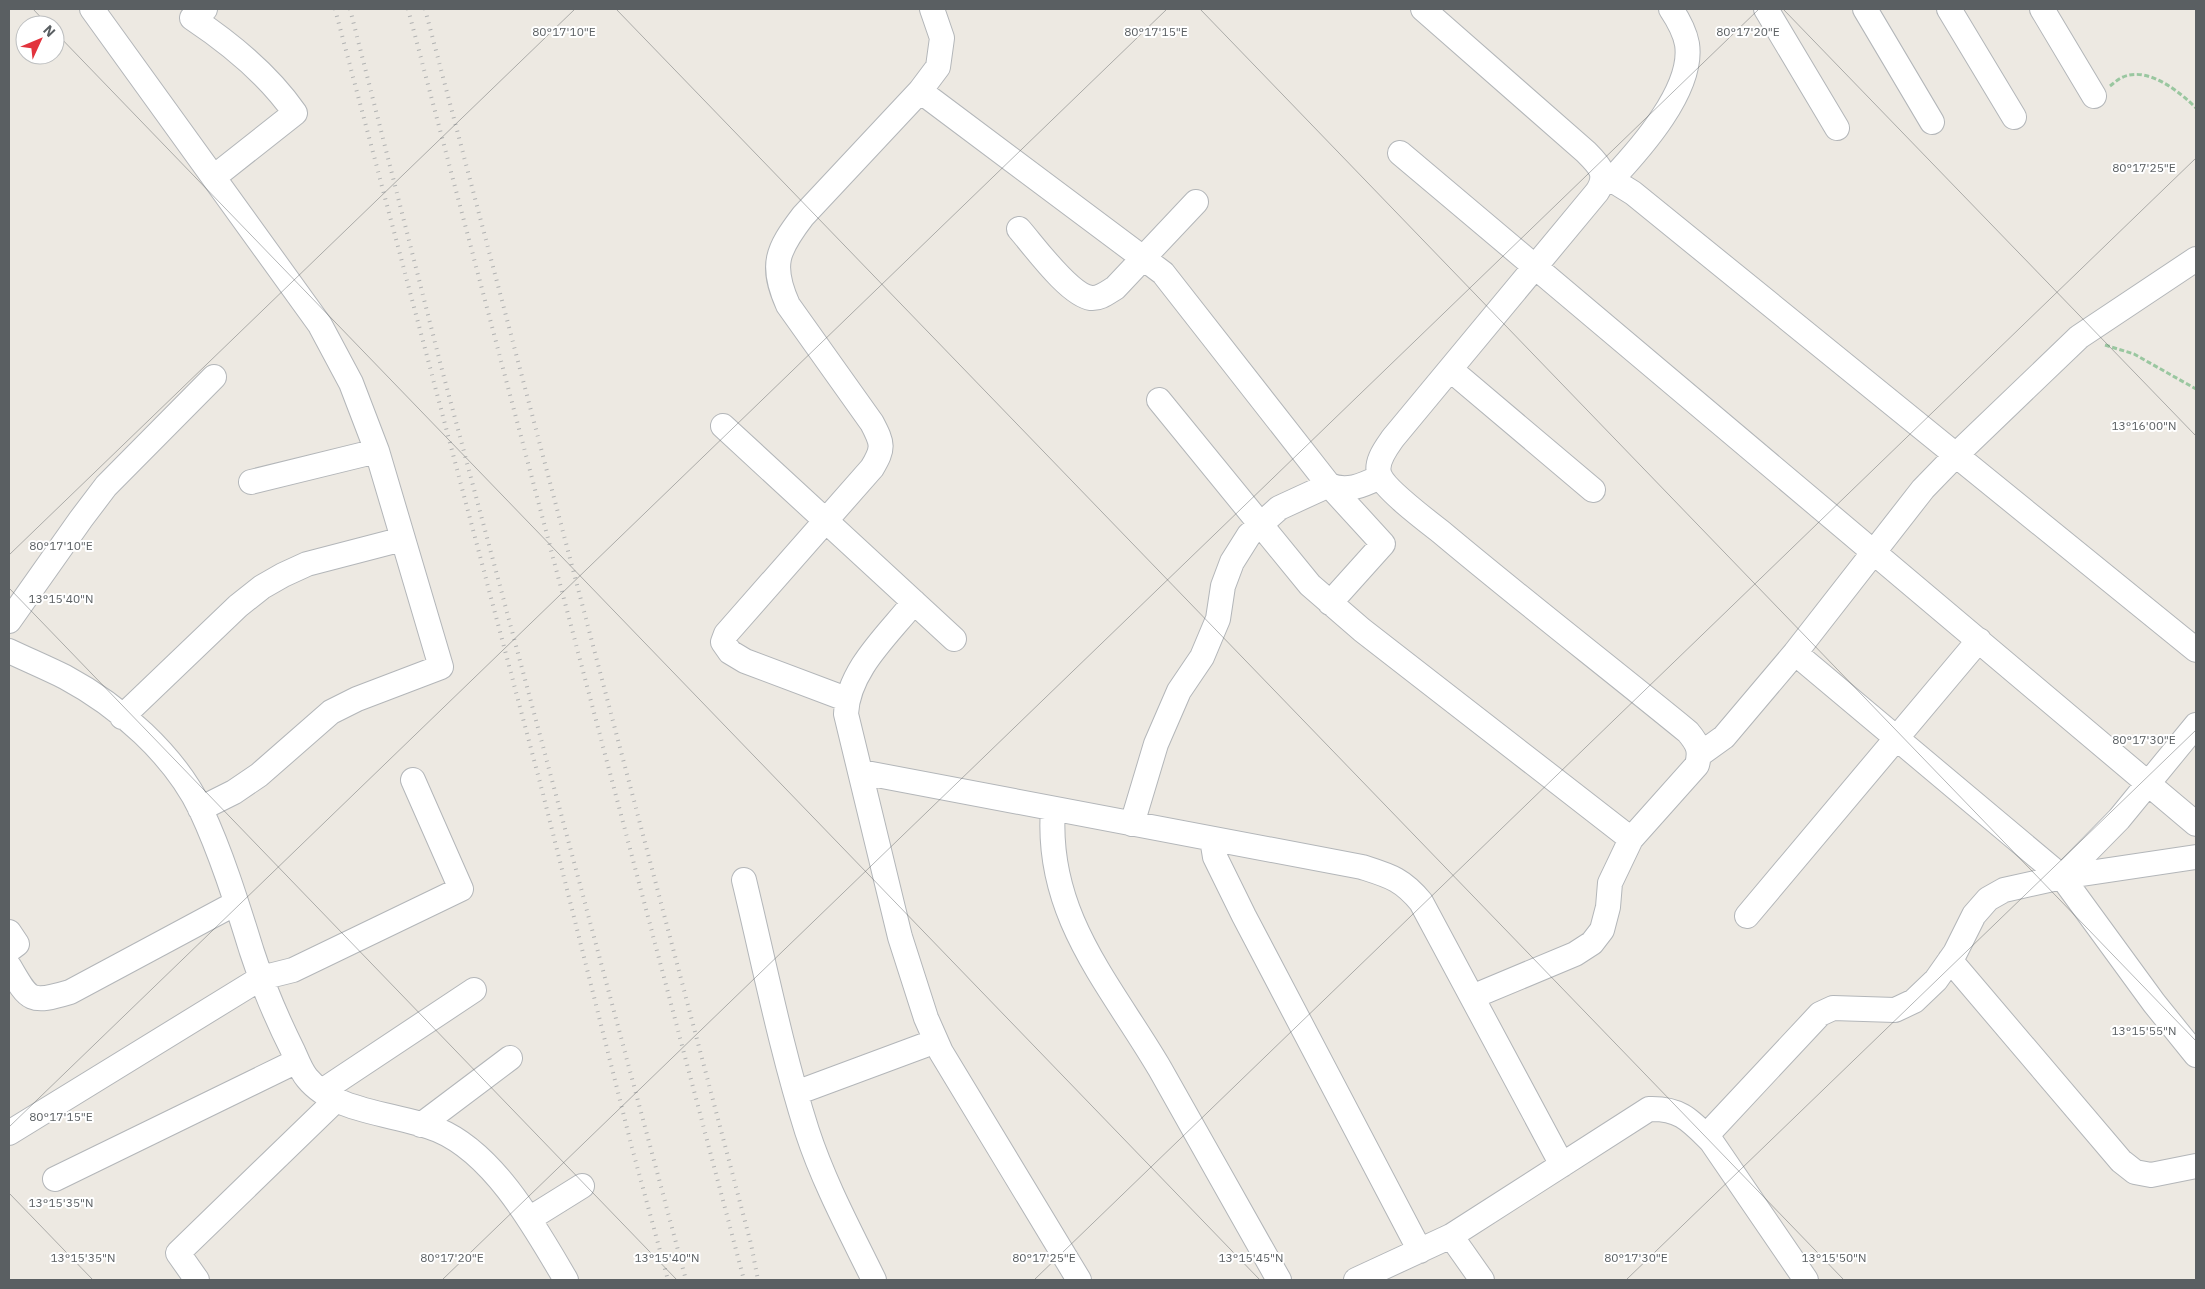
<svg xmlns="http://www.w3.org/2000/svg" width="2205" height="1289" viewBox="0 0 2205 1289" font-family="'IBM Plex Sans',sans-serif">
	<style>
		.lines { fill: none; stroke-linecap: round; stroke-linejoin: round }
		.minor-casing { stroke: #b3b6b9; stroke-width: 26 }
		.path { stroke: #9ac7a0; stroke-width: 3; stroke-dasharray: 5 2.5; stroke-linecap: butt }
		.minor { stroke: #fff; stroke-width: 24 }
		.rail { stroke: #b1b2b2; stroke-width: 4; stroke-dasharray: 1 6; stroke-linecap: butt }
		.ticks { fill: none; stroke: #5a5f62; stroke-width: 1; stroke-opacity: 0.45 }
		.ticks-label { font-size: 12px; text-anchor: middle; fill: #5a5f62; stroke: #fff; stroke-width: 4; stroke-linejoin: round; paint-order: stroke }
	</style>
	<rect width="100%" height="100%" fill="#ede9e2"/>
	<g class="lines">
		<g class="minor-casing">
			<path id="minor" d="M92 9 320 325 351 383 377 451 441 667 357 699 331 712 259 775 234 792 200 809
				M205 9 192 18C231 44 268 74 295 113L214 177
				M1423 9 1586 152C1599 165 1609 174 1597 192L1393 438C1386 448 1374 463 1380 476 1386 490 1427 521 1441 532 1522 600 1606 665 1688 732 1698 744 1701 750 1697 765L1631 839 1610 883 1608 907 1602 930 1592 943 1575 954 1472 997
				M1766 9 1837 128
				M1865 9 1932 122
				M1949 9 2014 117
				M2042 9 2094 96
				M920 91 1163 273 1329 485 1383 544 1330 603
				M1400 153 2196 824
				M1604 175 1633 193 2196 650
				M1612 179C1640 149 1694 89 1687 44 1685 33 1677 18 1671 9
				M1019 229C1034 246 1069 295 1091 298 1100 299 1108 292 1115 288L1196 202
				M1451 370 1593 490
				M1159 400 1310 585 1362 630 1631 839
				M723 426 954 639
				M251 482 377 451
				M1329 485C1347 493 1363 485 1380 477
				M914 602C888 635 848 670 846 714L900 937 926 1018 941 1052 1079 1280
				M9 621 81 519 106 486 214 377
				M9 651C28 660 47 668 65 677 119 706 174 754 201 810 222 855 237 904 252 952 263 986 277 1019 293 1051 297 1060 301 1071 307 1078 336 1114 398 1113 438 1130 495 1154 536 1229 566 1280
				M1795 653 2062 877 2154 1003 2196 1055
				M846 699 745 661 730 652 723 642 726 634 872 468C884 448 883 444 872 423L788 305C770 265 777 250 803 216L920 91 938 67 942 38 932 9
				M122 717 238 606 262 587 283 575 307 564 403 539
				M1699 755 1724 737 1795 653 1923 489 1956 455 2079 337 2196 259
				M861 772 1362 867C1390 876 1402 879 1421 902L1562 1165
				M1053 809C1045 915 1110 984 1160 1069 1200 1139 1239 1210 1279 1280
				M1132 824 1156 744 1179 691 1202 657 1218 619 1223 586 1232 562 1249 535 1279 508 1329 485
				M1212 839 1215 857 1244 916 1420 1251
				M2062 877 2119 819 2196 725
				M744 880C764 963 781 1049 807 1131 824 1183 850 1231 874 1280
				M1747 916 1979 640
				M9 932 17 944 9 950
				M1950 960 2121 1161 2135 1172 2151 1175 2196 1166
				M9 966C29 1001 30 1004 70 992L236 903
				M322 1091 474 990
				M796 1093 936 1041
				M421 1125 510 1058
				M9 1133 261 978 293 970 461 889 413 780
				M1706 1136 1820 1014 1833 1008 1895 1010 1914 1001 1936 980 1955 953 1974 915 1988 899 2004 890 2062 877 2196 857
				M55 1179 297 1061
				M529 1219 582 1186
				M1451 1236 1482 1280
				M197 1280 178 1253 336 1100
				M1356 1280 1451 1236 1649 1109C1680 1108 1690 1120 1711 1141L1806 1280"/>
		</g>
		<path class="path" d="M2110 86C2114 83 2118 79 2123 77 2148 66 2180 92 2196 108
			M2105 345 2134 354 2196 389"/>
		<use href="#minor" class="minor"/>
		<path class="rail" d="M335 9 543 794 631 1144 668 1280
			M350 9 441 366 686 1280
			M408 9 744 1280
			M425 9 751 1244 758 1280"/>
	</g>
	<path class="ticks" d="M33 9 48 25M616 9 1844 1280M1200 9 2196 1041M1783 9 2196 436M55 32 1260 1280M9 555 575 9M9 588 677 1280M9 1127 1167 9M9 1193 93 1280M442 1280 1759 9M1034 1280 2196 158M1626 1280 2196 730"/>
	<g class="ticks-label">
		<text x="564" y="36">80°17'10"E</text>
		<text x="1156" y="36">80°17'15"E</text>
		<text x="1748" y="36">80°17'20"E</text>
		<text x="2144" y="172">80°17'25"E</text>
		<text x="2144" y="430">13°16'00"N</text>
		<text x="61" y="550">80°17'10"E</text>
		<text x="61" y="603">13°15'40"N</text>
		<text x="2144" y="744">80°17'30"E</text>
		<text x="2144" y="1035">13°15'55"N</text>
		<text x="61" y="1121">80°17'15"E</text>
		<text x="61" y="1207">13°15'35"N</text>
		<text x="83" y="1262">13°15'35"N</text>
		<text x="667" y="1262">13°15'40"N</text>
		<text x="1251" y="1262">13°15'45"N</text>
		<text x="1834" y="1262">13°15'50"N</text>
		<text x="452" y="1262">80°17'20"E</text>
		<text x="1044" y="1262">80°17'25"E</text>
		<text x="1636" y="1262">80°17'30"E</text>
	</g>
	<rect width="2205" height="1289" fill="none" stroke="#5a5f62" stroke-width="20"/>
	<g transform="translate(40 40) rotate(46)"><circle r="24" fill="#ffffff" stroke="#bdbfc0"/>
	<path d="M0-4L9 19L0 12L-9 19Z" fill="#e2333d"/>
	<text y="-8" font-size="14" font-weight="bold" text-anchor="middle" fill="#5a5f62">N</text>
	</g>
</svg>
